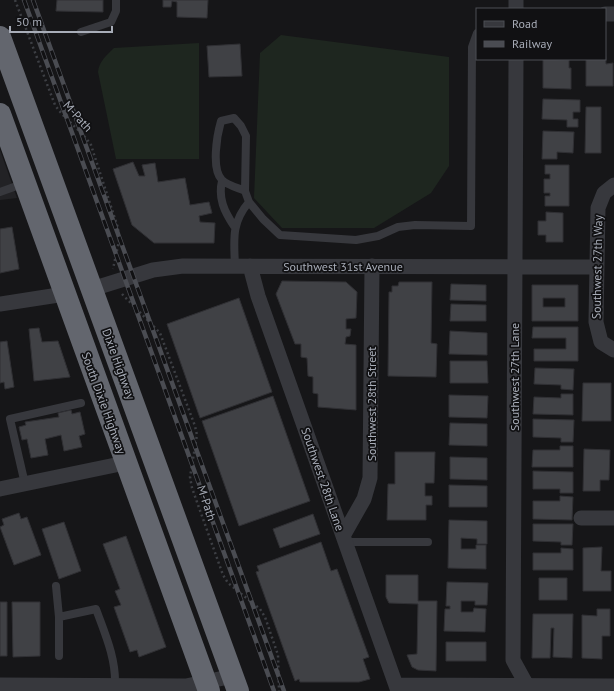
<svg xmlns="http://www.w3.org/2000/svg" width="614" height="691" viewBox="0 0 614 691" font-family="'PT Sans',sans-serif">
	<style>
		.built { fill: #222225 }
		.pitch { fill: #1e261f }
		.building { fill: #404145; stroke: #303034; fill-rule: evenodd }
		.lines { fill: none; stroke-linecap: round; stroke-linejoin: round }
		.path { stroke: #3d3f44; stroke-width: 2.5; stroke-dasharray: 2 3; stroke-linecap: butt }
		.lane { stroke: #37383d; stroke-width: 8 }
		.street { stroke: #37383d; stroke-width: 15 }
		.highway { stroke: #63666e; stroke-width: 22 }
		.rail-casing { stroke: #4a4c52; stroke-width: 4.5 }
		.rail { stroke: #111113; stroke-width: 3; stroke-dasharray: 9; stroke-linecap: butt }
		.labels { text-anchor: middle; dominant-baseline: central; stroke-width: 3.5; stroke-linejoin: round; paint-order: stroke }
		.street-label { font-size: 12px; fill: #a8adb8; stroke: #111113 }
	</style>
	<rect width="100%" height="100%" fill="#161618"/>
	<path class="built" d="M0 150 17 198 0 200Z"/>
	<path class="pitch" d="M281 35 449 57V166L431 193 374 228H282L254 198 260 53Z
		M199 43V159H116L98 72C99 61 107 55 114 48Z"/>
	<path class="building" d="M57 0H103V12L56 11Z
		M163 0H208L207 18 177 17V2L172 1 171 7H163Z
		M240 44 242 76 209 77 207 46Z
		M605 44 606 64 613 63V86H586V59H605Z
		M543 59 569 60V68H571V89L543 88Z
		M543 99 580 100V112H573V119H578V127H567V120L542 119Z
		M586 107H601V153H585Z
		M543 131 574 132 573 153 557 152V159H542Z
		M133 162 139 176H145L142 165 155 163 158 182 185 178 190 205 209 202 212 213 199 216 200 222 215 223 214 243H154L132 225 113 169Z
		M545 165H569V206H545V196H550V193H544V179H550V174H545Z
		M546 212 563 213V242H546V235H538V221H546Z
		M12 227 19 269 0 273V229Z
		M282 281 346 282 357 292 356 318 346 319V329H351L350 336 346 337 345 344 356 345V410L318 407V394L313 393V377L308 376 307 358 301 357V344H295L276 294Z
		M399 282H432L431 343 437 344 436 377 388 376 389 292H392V286H398Z
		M451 284 486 285V301L450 300Z
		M532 285H578V321H532ZM543 298H565V307H543Z
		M239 298 272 392 200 418 167 324Z
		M451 304 486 305V321H450Z
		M533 327H578V361H534V349H566V338H532Z
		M39 328 42 342 58 341 70 377 34 381 29 329Z
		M450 331 487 333V355L449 354Z
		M7 341 14 387 5 389 4 382 0 383V342Z
		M450 361H487L488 383H450Z
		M535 368 574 369 573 390 561 389V385L534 384Z
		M583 383H611V421H582Z
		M561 394H573V415L533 414 534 397 561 398Z
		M449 395 488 396 487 418 449 417Z
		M273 396 310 501 239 526 202 421Z
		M71 410 72 414 80 412 85 434 79 436 82 447 64 451 61 435 45 439 48 455 31 458 27 439 22 440 19 427 26 425 25 422 59 417 58 413Z
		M533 419 574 420 573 442H561V438L533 437Z
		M450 423 487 424V446L449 445Z
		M560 446H573V467H532L533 450H560Z
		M584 449 610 450 609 480H600V491H583Z
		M395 452H435L434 483H425V496H432V505H426V520H387L388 484H395Z
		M450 457 487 458V480L450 479Z
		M533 471 573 472V493H560V489H533Z
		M449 485 487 486V507H449Z
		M560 496 573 497 572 520 533 519V501H560Z
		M19 513 21 519 27 517 41 555 14 565 0 527 4 525 2 519Z
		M313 514 320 534 280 548 273 529Z
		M449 520 487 521V544H477V539L461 538V549H476V545H486V569L448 568Z
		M64 522 81 571 59 579 42 529Z
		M533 524H573L572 545H561V542L533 541Z
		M126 536 166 647 139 657 137 650 130 652 114 607 121 605 115 591 120 589 103 544Z
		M321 542 331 571 337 569 369 657 363 659 370 679 359 682H300L299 679 295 681 256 572 259 571 257 566Z
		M602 547 601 571H611V591H583V548Z
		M561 548 573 549V570H533V553H561Z
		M386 575H418V601H437L436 671 418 670 412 667 407 655 417 654 418 604 389 603 386 597Z
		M539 578H567V600H539Z
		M447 582 488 583 487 605H475V601H461V612H473L474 608 486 609 485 632 444 631 445 609H450V606H446Z
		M0 602H7V656H0Z
		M12 602H40V656L13 657Z
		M597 609H610V636H602V659L582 658V615L597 616Z
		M533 614H573L572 658 553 657 554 628H551L550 658H532Z
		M446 642H486V661H446Z"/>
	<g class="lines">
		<path class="path" d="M15 0 55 105C65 120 81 130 91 145L118 228 119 241 113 269
			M122 294 160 333 195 426 197 435 190 477 192 488 223 575 228 583 260 609 265 617 278 655 279 691"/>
		<path class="lane" d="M81 32 111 22 116 11V0
			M222 181C218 198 224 211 234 226
			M245 191C238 188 227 185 222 180 211 169 217 135 221 121L234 118 241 126 246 136 245 191 249 202 263 219 280 235 356 240 378 236 398 227 415 225 471 226 472 47 477 33
			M0 192 25 183
			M235 266C234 240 231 223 249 202
			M25 484 10 419 81 403
			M345 542H428
			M56 586 59 617
			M59 656V617L96 609C105 634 116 658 115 685"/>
		<path class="street" d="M516 9V0
			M605 14H614
			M516 59 513 660 530 691
			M614 185 604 193 598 208 596 322 601 342 614 350
			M250 266 258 296 398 691
			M92 289 153 270 183 266 597 267
			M0 304 65 294
			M0 489 125 463
			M581 518H614
			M343 536 364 499 370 478 372 266
			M0 685 186 686 233 676
			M396 685 614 686"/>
		<path class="highway" d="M0 37 238 691
			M0 114 209 691"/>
		<g class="rail-casing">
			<path id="rail" d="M24 0 274 691
				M33 0 284 691"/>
		</g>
		<use href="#rail" class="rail"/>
	</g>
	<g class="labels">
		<g class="street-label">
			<text transform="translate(78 116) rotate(48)">M-Path</text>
			<text x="343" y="266">Southwest 31st Avenue</text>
			<text transform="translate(597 267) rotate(-89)">Southwest 27th Way</text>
			<text transform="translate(119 364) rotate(70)">Dixie Highway</text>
			<text transform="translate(514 377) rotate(-90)">Southwest 27th Lane</text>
			<text transform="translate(104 403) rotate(70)">South Dixie Highway</text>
			<text transform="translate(371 404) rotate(-90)">Southwest 28th Street</text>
			<text transform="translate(323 479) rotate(71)">Southwest 28th Lane</text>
			<text transform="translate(207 503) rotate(72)">M-Path</text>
		</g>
	</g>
	<rect x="476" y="8" width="130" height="52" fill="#111113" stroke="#4d4f55"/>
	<rect x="484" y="21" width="20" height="6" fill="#37383d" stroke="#4d4f55"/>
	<text x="512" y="28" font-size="12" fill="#a8adb8">Road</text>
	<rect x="484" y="41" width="20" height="6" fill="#4a4c52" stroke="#4d4f55"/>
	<text x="512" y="48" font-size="12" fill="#a8adb8">Railway</text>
	<path d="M10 26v6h102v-6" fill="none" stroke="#a8adb8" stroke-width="2"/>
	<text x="16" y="26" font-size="12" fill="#a8adb8" stroke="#111113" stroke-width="3" paint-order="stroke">50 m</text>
</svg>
